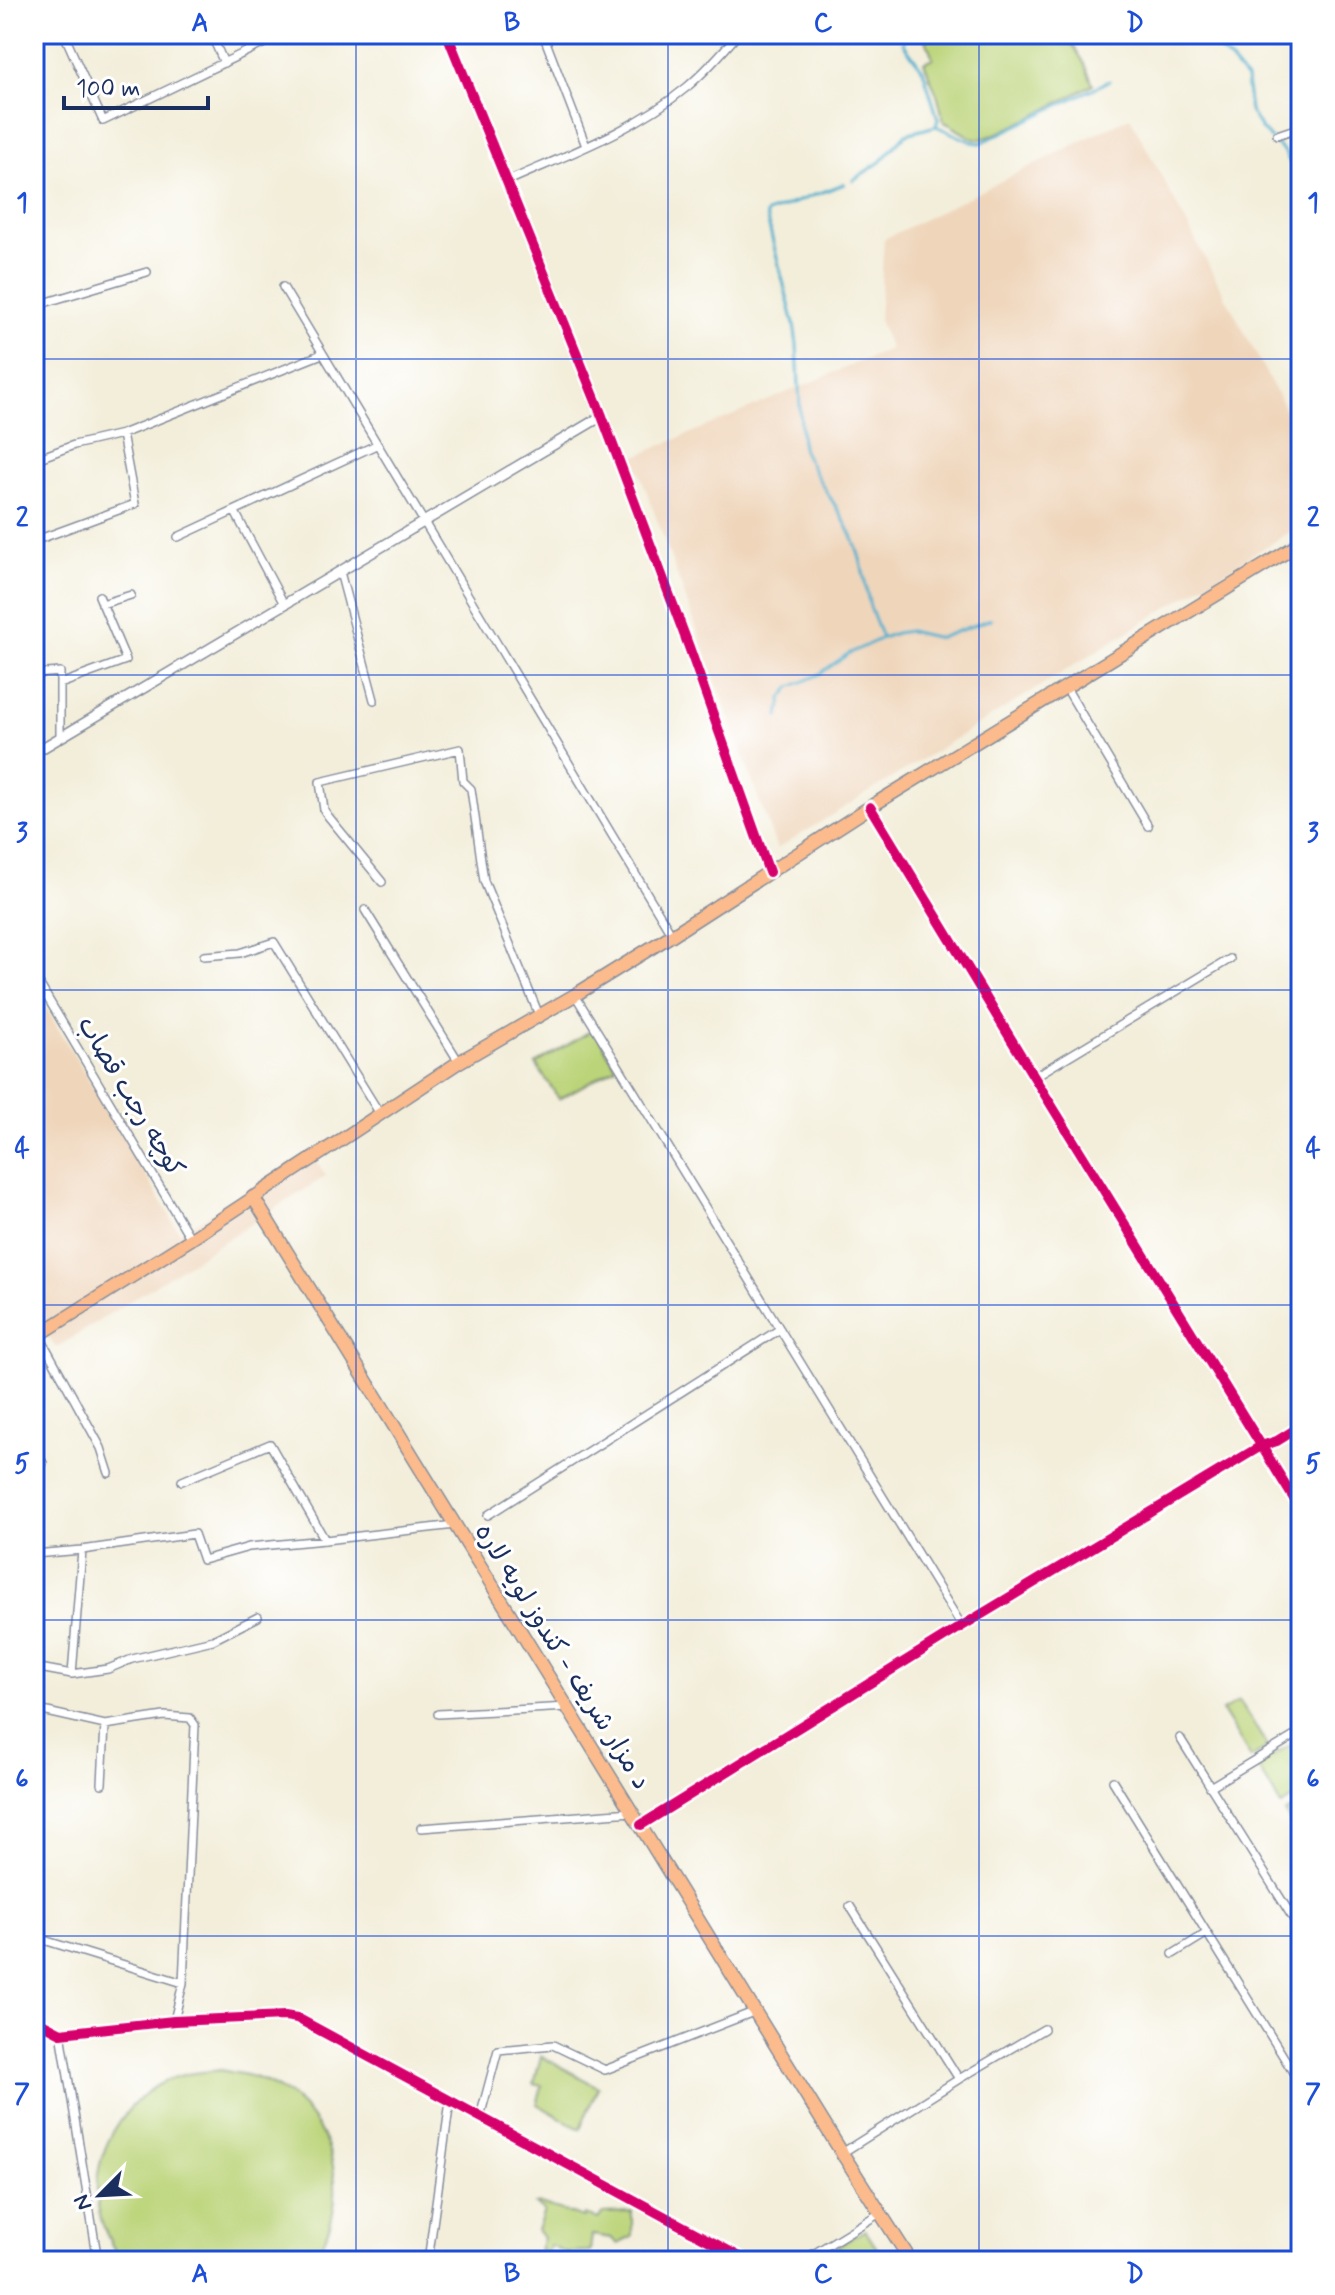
<svg xmlns="http://www.w3.org/2000/svg" width="1335" height="2295" viewBox="0 0 1335 2295" font-family="Mynerve,'Playpen Sans Arabic',sans-serif">
	<style>
		.built { fill: #efd6bb }
		.green { fill: #bcd479; stroke: #6c826c; stroke-width: 2 }
		.lines { fill: none; stroke-linecap: round; stroke-linejoin: round }
		.stream { stroke: #4eaecd; stroke-width: 3 }
		.minor-casing { stroke: #878e9c; stroke-width: 10 }
		.tertiary-casing { stroke: #878e9c; stroke-width: 12 }
		.primary-casing { stroke: #878e9c; stroke-width: 15 }
		.trunk-casing { stroke: #878e9c; stroke-width: 15 }
		.minor { stroke: #fff; stroke-width: 7 }
		.tertiary { stroke: #fff; stroke-width: 9 }
		.primary { stroke: #fbbb8c; stroke-width: 12 }
		.trunk { stroke: #fbbb8c; stroke-width: 12 }
		.cycleway-casing { stroke: #fff; stroke-width: 15 }
		.cycleway { stroke: #d6006c; stroke-width: 10 }
		.grid { fill: none; stroke: #1d4ed8; stroke-width: 2; stroke-opacity: 0.55 }
		.labels { text-anchor: middle; dominant-baseline: central; stroke-width: 6; stroke-linejoin: round; paint-order: stroke }
		.street-label { font-size: 26px; fill: #1b2f5e; stroke: #fff }
		.neatline { fill: none; stroke: #1d4ed8; stroke-width: 3 }
		.grid-label { font-size: 26px; text-anchor: middle; font-weight: bold; fill: #1d4ed8 }
	</style>
	<rect width="100%" height="100%" fill="#fff"/>
	<filter id="ink" filterUnits="userSpaceOnUse"><feTurbulence type="fractalNoise" baseFrequency=".0125" numOctaves="2"/><feDisplacementMap in="SourceGraphic" scale="16" xChannelSelector="R" yChannelSelector="G"/><feConvolveMatrix kernelMatrix="1 2 1 2 8 2 1 2 1" color-interpolation-filters="sRGB"/></filter>
	<filter id="wash" filterUnits="userSpaceOnUse"><feTurbulence type="fractalNoise" baseFrequency=".006" numOctaves="4" result="noise"/><feDisplacementMap in="SourceGraphic" scale="32" xChannelSelector="R" yChannelSelector="G"/><feGaussianBlur stdDeviation="1.8" result="paint"/><feColorMatrix in="noise" values="0 0 0 0 0 0 0 0 0 0 0 0 0 0 0 0 0 1.4 0 .05"/><feComposite in="paint" operator="in"/></filter>
	<g filter="url(#wash)">
		<rect width="100%" height="100%" fill="#f3eeda"/>
		<path class="built" d="M1130 117 1301 439V525L777 849 634 457 890 349 879 320 884 239Z
			M34 988 180 1233 310 1151 326 1176 56 1348 39 1323 34 1326Z"/>
		<path class="green" d="M938 34H1066L1083 61 1093 84C1075 94 993 140 978 139 966 138 956 126 944 122L938 97 924 62 933 58 926 40Z
			M594 1029 616 1067 559 1099 536 1064Z
			M1239 1701 1268 1747 1251 1758 1222 1711Z
			M1301 1739V1794L1281 1806 1257 1765Z
			M1301 1804V1839L1285 1813Z
			M541 2056 598 2087 580 2129 537 2104 542 2086 534 2084Z
			M220 2070C233 2073 250 2074 262 2080 272 2085 286 2091 294 2099 342 2142 348 2209 312 2261H121C109 2241 99 2222 97 2198 93 2147 132 2087 183 2075 195 2072 208 2072 220 2070Z
			M540 2204 584 2218 585 2215 598 2219 603 2213 632 2212V2237L618 2244 611 2238 592 2235 590 2251 565 2252 550 2245 547 2253 539 2250 543 2238 537 2230 544 2211 535 2205Z
			M865 2230 885 2261H814Z"/>
		<g class="lines">
			<path class="stream" d="M1197 34 1204 37 1230 60 1246 79 1250 111 1261 129 1285 153 1301 183
				M936 126 972 142 981 143 1109 81
				M853 180 880 162 906 134 936 126 938 119 923 70 903 43 906 34
				M844 184 767 213 766 215 794 324 797 345 802 448C815 479 838 505 852 536 862 558 864 579 869 603 872 615 878 627 882 638
				M779 716 782 698 791 687 818 675 848 654 882 638 896 633 909 631 939 638 991 619"/>
		</g>
	</g>
	<g filter="url(#ink)">
		<g class="lines">
			<g class="minor-casing">
				<path id="minor" d="M64 34 103 121 283 34
					M211 34 224 63
					M543 34 586 146
					M1277 135 1301 127
					M508 181C569 154 635 130 687 87 706 71 722 53 738 34
					M283 287 672 935
					M34 306 147 272
					M34 460 74 445 122 434 322 354
					M235 512 284 604
					M178 537 376 445
					M34 541 135 504 122 434
					M340 572 374 700
					M102 604 131 595
					M34 674 60 672V737
					M60 684 126 660 99 596
					M1065 686 1148 826
					M870 807 1034 1077 1301 1510
					M382 882 328 816 324 810 320 782 460 749 463 781 471 789 484 881 539 1015
					M365 910 459 1062
					M204 956 240 953 274 942 380 1114
					M34 975 191 1239
					M575 995 962 1626
					M1034 1077 1230 959
					M39 1335 101 1448 109 1473
					M34 1448 43 1463
					M182 1481 270 1444 325 1540
					M488 1515 780 1329
					M34 1554 82 1550 194 1534 203 1560 249 1547 325 1540 455 1525
					M34 1667 72 1674 108 1669 132 1659 213 1640 258 1617
					M72 1674 82 1550
					M34 1709 105 1725 164 1716 190 1718 195 1725 183 1983 174 2021
					M438 1714 568 1707
					M1180 1738 1301 1931
					M1113 1781 1301 2085
					M102 1784 105 1725
					M1210 1787 1301 1732
					M641 1825 962 1626 1261 1446 1277 1441 1301 1426
					M421 1828 632 1812
					M850 1906 959 2079
					M34 1937 183 1983
					M1173 1954 1207 1933
					M34 2019 61 2033 174 2021 285 2016 297 2018 747 2261
					M61 2033 98 2261
					M480 2117 498 2050 553 2045 605 2070 756 2011
					M842 2153 959 2079 1044 2029
					M428 2261 450 2101
					M802 2261 880 2213
					M1298 2261 1301 2259"/>
			</g>
			<g class="tertiary-casing">
				<path id="tertiary" d="M447 34 602 416 689 647 769 872
					M34 753 602 416"/>
			</g>
			<g class="primary-casing">
				<path id="primary" d="M253 1197 842 2153 911 2261"/>
			</g>
			<g class="trunk-casing">
				<path id="trunk" d="M34 1338 191 1239 459 1062 575 995 672 935 870 807 1301 543"/>
			</g>
			<use href="#minor" class="minor"/>
			<use href="#tertiary" class="tertiary"/>
			<use href="#primary" class="primary"/>
			<use href="#trunk" class="trunk"/>
			<g class="cycleway-casing">
				<path id="cycleway" d="M447 34 602 416 689 647 769 872
					M870 807 1034 1077 1301 1510
					M641 1825 962 1626 1261 1446 1277 1441 1301 1426
					M34 2019 61 2033 174 2021 285 2016 297 2018 747 2261"/>
			</g>
			<use href="#cycleway" class="cycleway"/>
		</g>
	</g>
	<path class="grid" d="M356 34V2261M668 34V2261M979 34V2261M34 359H1301M34 675H1301M34 990H1301M34 1305H1301M34 1620H1301M34 1936H1301"/>
	<g class="labels">
		<g class="street-label">
			<text transform="translate(130 1097) rotate(59)">کوچه رجب قصاب</text>
			<text transform="translate(562 1657) rotate(58)">د مزار شریف - کندوز لویه لاره</text>
		</g>
	</g>
	<rect width="1335" height="2295" fill="none" stroke="#fff" stroke-width="88"/>
	<g transform="translate(100 2195) rotate(246)" stroke="#ffffff" stroke-width="6" paint-order="stroke">
	<path d="M0-6L14 30L0 20L-14 30Z" fill="#1b2f5e"/>
	<text y="-12" font-size="22" font-weight="bold" text-anchor="middle" fill="#1b2f5e">N</text>
	</g>
	<path d="M64 96v12h144v-12" fill="none" stroke="#1b2f5e" stroke-width="4"/>
	<text x="76" y="96" font-size="24" fill="#1b2f5e" stroke="#ffffff" stroke-width="6" paint-order="stroke">100 m</text>
	<rect x="44" y="44" width="1247" height="2207" class="neatline"/>
	<g class="grid-label">
		<text x="200" y="31">A</text>
		<text x="512" y="31">B</text>
		<text x="823" y="31">C</text>
		<text x="1135" y="31">D</text>
		<text x="22" y="211">1</text>
		<text x="1313" y="211">1</text>
		<text x="22" y="526">2</text>
		<text x="1313" y="526">2</text>
		<text x="22" y="841">3</text>
		<text x="1313" y="841">3</text>
		<text x="22" y="1157">4</text>
		<text x="1313" y="1157">4</text>
		<text x="22" y="1472">5</text>
		<text x="1313" y="1472">5</text>
		<text x="22" y="1787">6</text>
		<text x="1313" y="1787">6</text>
		<text x="22" y="2102">7</text>
		<text x="1313" y="2102">7</text>
		<text x="200" y="2282">A</text>
		<text x="512" y="2282">B</text>
		<text x="823" y="2282">C</text>
		<text x="1135" y="2282">D</text>
	</g>
</svg>
